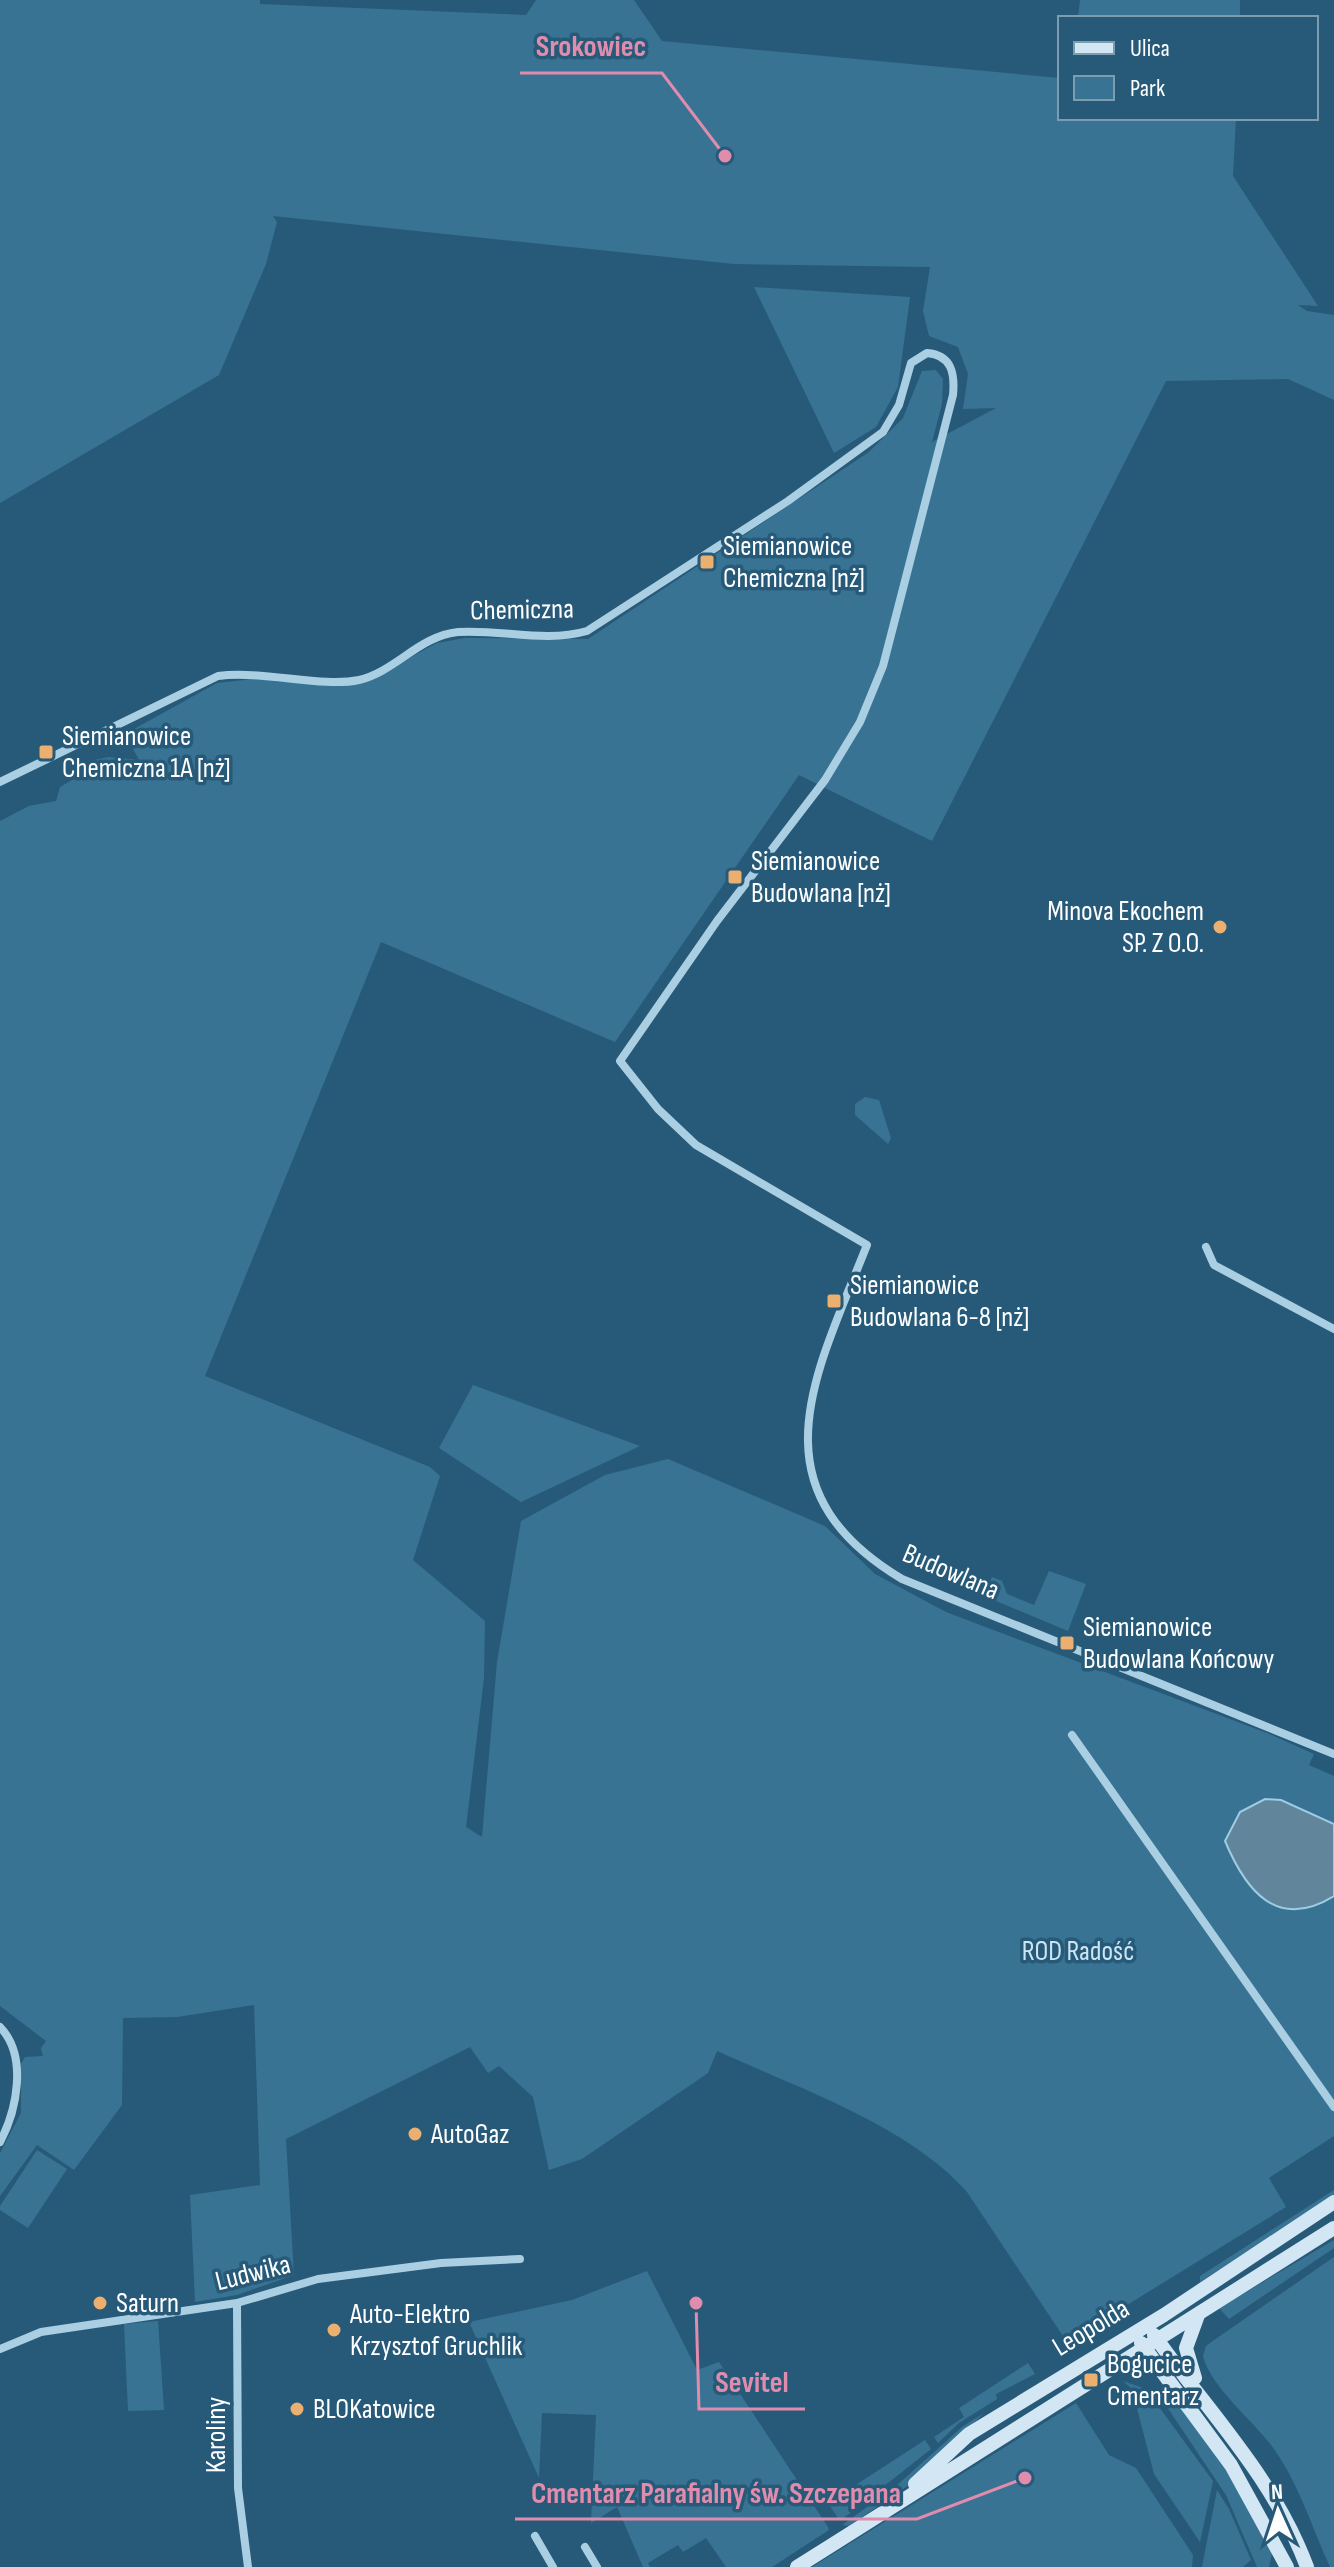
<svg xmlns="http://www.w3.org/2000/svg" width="1334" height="2567" viewBox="0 0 1334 2567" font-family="'Sofia Sans Condensed',sans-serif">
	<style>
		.green { fill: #387394 }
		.water { fill: #61869c; stroke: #9ecce3; stroke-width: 2 }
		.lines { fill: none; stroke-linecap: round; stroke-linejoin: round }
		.street { stroke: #aacfe3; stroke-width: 8 }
		.secondary { stroke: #d2e7f3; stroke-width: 14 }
		.poi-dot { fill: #ebaf70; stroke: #275a79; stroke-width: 3 }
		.labels { text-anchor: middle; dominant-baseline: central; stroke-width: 7; stroke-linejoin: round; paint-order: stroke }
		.poi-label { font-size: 28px; fill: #fff; stroke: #275a79; text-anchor: start }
		.street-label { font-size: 28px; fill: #fff; stroke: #275a79 }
		.park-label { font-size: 28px; fill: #cce5f3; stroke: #275a79 }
		.leader { fill: none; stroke: #e08cad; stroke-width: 3 }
		.callout-dot { fill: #e08cad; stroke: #275a79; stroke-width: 3 }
		.callout-label { font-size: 30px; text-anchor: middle; font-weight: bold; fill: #e08cad; stroke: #275a79; stroke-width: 7; stroke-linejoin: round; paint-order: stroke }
	</style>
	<rect width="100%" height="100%" fill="#275a79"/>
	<path class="green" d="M0 0H260V4L526 15 536 0H634L662 41 1060 78V118H1236L1233 176 1318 306 1298 305 1307 311 1334 315V400L1288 379 1166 381 932 841 799 775 615 1042 381 942 205 1376 430 1467 440 1476 413 1560 485 1621 484 1678 466 1827 482 1837 497 1662 521 1521 605 1475 668 1459 825 1526 875 1574 946 1612 1267 1733 1314 1754 1309 1765 1334 1776V2136L1269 2178 1286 2207 1067 2342 967 2192C910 2126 796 2087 717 2051L708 2073 582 2159 549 2170 533 2097 499 2066 488 2073 470 2047 286 2139 294 2275 237 2295 195 2302 190 2195 260 2185 254 2005 177 2017 123 2018 122 2105 74 2170 37 2145 0 2196V2153L21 2113V2064L25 2057 43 2056 41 2048 46 2041 0 2006V821L29 806 56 801 60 787 91 769 94 760 109 757 139 760 125 734 217 683 253 679 361 684 437 643 465 638 588 639 869 452 903 418 922 371 936 370 943 379 942 404 932 442 996 408 963 409 968 374 958 347 929 336 923 311 930 267 734 264 273 216 277 222 266 264 219 375 0 503Z
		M1080 0H1240V18H1078Z
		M754 287 910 297 898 387 876 427 834 453Z
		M865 1097 879 1100 891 1138 888 1144 855 1115V1104Z
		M473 1385 640 1446 521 1502 439 1448Z
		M1049 1571 1086 1584 1068 1631 965 1588 970 1581 988 1587 992 1577 1002 1581 1007 1594 1034 1605Z
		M37 2150 67 2169 28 2228 0 2210V2206Z
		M1334 2190V2196L1200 2282V2276Z
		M1334 2240V2248L1229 2319 1219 2308Z
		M1334 2257V2567H1330C1312 2528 1299 2484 1274 2449 1255 2422 1211 2388 1203 2356L1206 2346 1217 2338Z
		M647 2271 697 2370 719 2362 828 2527 829 2530 772 2567H726L706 2538 683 2552 678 2545 648 2563 650 2567H643L617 2507 591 2523 596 2415 542 2413 539 2478 469 2322 572 2300Z
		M158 2321 164 2410 128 2411 124 2324Z
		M1028 2363 1035 2374 996 2394 997 2399 959 2423 938 2443 934 2437 964 2417 959 2408Z
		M1123 2381 1146 2389 1213 2481 1200 2542 1154 2474 1132 2389Z
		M1169 2389 1232 2478 1272 2554 1269 2567H1257L1226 2495 1165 2404 1163 2396Z
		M1076 2403 1109 2455 1136 2468 1193 2555 1192 2567H812Z
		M984 2413 906 2487 849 2526 842 2525 895 2487 962 2427Z
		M925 2440 931 2449 840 2521 828 2503Z
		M1217 2490 1229 2509 1251 2560 1243 2567H1202Z"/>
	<path class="water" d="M1265 1799 1281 1800 1334 1824V1896C1277 1931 1246 1891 1225 1841L1240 1812Z"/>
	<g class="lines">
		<path class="street" d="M0 782 218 676C262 670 322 688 359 680 396 671 419 636 458 632 501 629 545 643 587 631L788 501 883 432 899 405 911 363 927 353C952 355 955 374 953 395L883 666 860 722 825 780 717 921 620 1061 658 1109 696 1145 867 1245C816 1374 750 1488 902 1579L1334 1754
			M1206 1247 1214 1265 1334 1329
			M1072 1735 1334 2107
			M0 2027C28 2056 17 2110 0 2142
			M237 2303 238 2488 248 2567
			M0 2349 41 2332 237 2303 318 2279 441 2263 520 2259
			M535 2536 553 2567
			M585 2547 597 2567"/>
		<path class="secondary" d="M1154 2335C1208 2412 1273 2476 1307 2567
			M1141 2343 1231 2465 1287 2567
			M1195 2378 1186 2348 1198 2315
			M915 2484 969 2434 1164 2315 1334 2202
			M797 2567 1334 2228"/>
	</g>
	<g class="poi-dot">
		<rect x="699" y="554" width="16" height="16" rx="4"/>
		<rect x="38" y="744" width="16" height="16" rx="4"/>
		<rect x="727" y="869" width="16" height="16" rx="4"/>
		<circle cx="1220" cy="927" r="8"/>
		<rect x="826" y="1293" width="16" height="16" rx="4"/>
		<rect x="1059" y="1635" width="16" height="16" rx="4"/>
		<circle cx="415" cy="2134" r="8"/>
		<circle cx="100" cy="2303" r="8"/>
		<circle cx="334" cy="2330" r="8"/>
		<rect x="1083" y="2372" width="16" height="16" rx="4"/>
		<circle cx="297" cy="2409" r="8"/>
	</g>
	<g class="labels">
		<g class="poi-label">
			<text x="723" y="546">Siemianowice<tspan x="723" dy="32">Chemiczna [nż]</tspan></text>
			<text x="62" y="736">Siemianowice<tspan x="62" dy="32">Chemiczna 1A [nż]</tspan></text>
			<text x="751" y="861">Siemianowice<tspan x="751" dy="32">Budowlana [nż]</tspan></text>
			<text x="1204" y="911" text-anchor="end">Minova Ekochem<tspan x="1204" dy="32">SP. Z O.O.</tspan></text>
			<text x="850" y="1285">Siemianowice<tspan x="850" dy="32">Budowlana 6-8 [nż]</tspan></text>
			<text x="1083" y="1627">Siemianowice<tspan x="1083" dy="32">Budowlana Końcowy</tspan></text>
			<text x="431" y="2134">AutoGaz</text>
			<text x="116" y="2303">Saturn</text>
			<text x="350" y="2314">Auto-Elektro<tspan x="350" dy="32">Krzysztof Gruchlik</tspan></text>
			<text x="1107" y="2364">Bogucice<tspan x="1107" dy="32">Cmentarz</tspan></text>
			<text x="313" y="2409">BLOKatowice</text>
		</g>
		<g class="street-label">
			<text transform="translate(522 610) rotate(-1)">Chemiczna</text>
			<text transform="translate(951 1572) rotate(23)">Budowlana</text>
			<text transform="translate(253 2273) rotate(-14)">Ludwika</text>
			<text transform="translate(1091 2328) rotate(-31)">Leopolda</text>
			<text transform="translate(216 2435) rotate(-90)">Karoliny</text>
		</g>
		<g class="park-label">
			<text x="1078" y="1951">ROD Radość</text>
		</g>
	</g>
	<path class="leader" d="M725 156L662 73H520M696 2303L699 2409H805M1025 2478L917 2519H515"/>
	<g class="callout-dot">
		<circle cx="725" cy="156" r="8"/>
		<circle cx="696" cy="2303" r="8"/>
		<circle cx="1025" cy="2478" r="8"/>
	</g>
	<g class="callout-label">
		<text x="591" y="56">Srokowiec</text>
		<text x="752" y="2392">Sevitel</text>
		<text x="716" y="2503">Cmentarz Parafialny św. Szczepana</text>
	</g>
	<rect x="1058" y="16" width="260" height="104" fill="#275a79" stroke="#7d9caf" stroke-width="2"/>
	<rect x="1074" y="42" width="40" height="12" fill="#d2e7f3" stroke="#7d9caf" stroke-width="2"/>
	<text x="1130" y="56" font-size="24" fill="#ffffff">Ulica</text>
	<rect x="1074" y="76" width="40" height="24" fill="#387394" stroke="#7d9caf" stroke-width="2"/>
	<text x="1130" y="96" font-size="24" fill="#ffffff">Park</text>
	<g transform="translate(1278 2511) rotate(357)" stroke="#275a79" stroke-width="6" paint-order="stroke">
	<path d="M0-6L14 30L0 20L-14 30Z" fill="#ffffff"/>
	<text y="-12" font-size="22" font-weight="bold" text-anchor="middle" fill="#ffffff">N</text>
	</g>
</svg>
